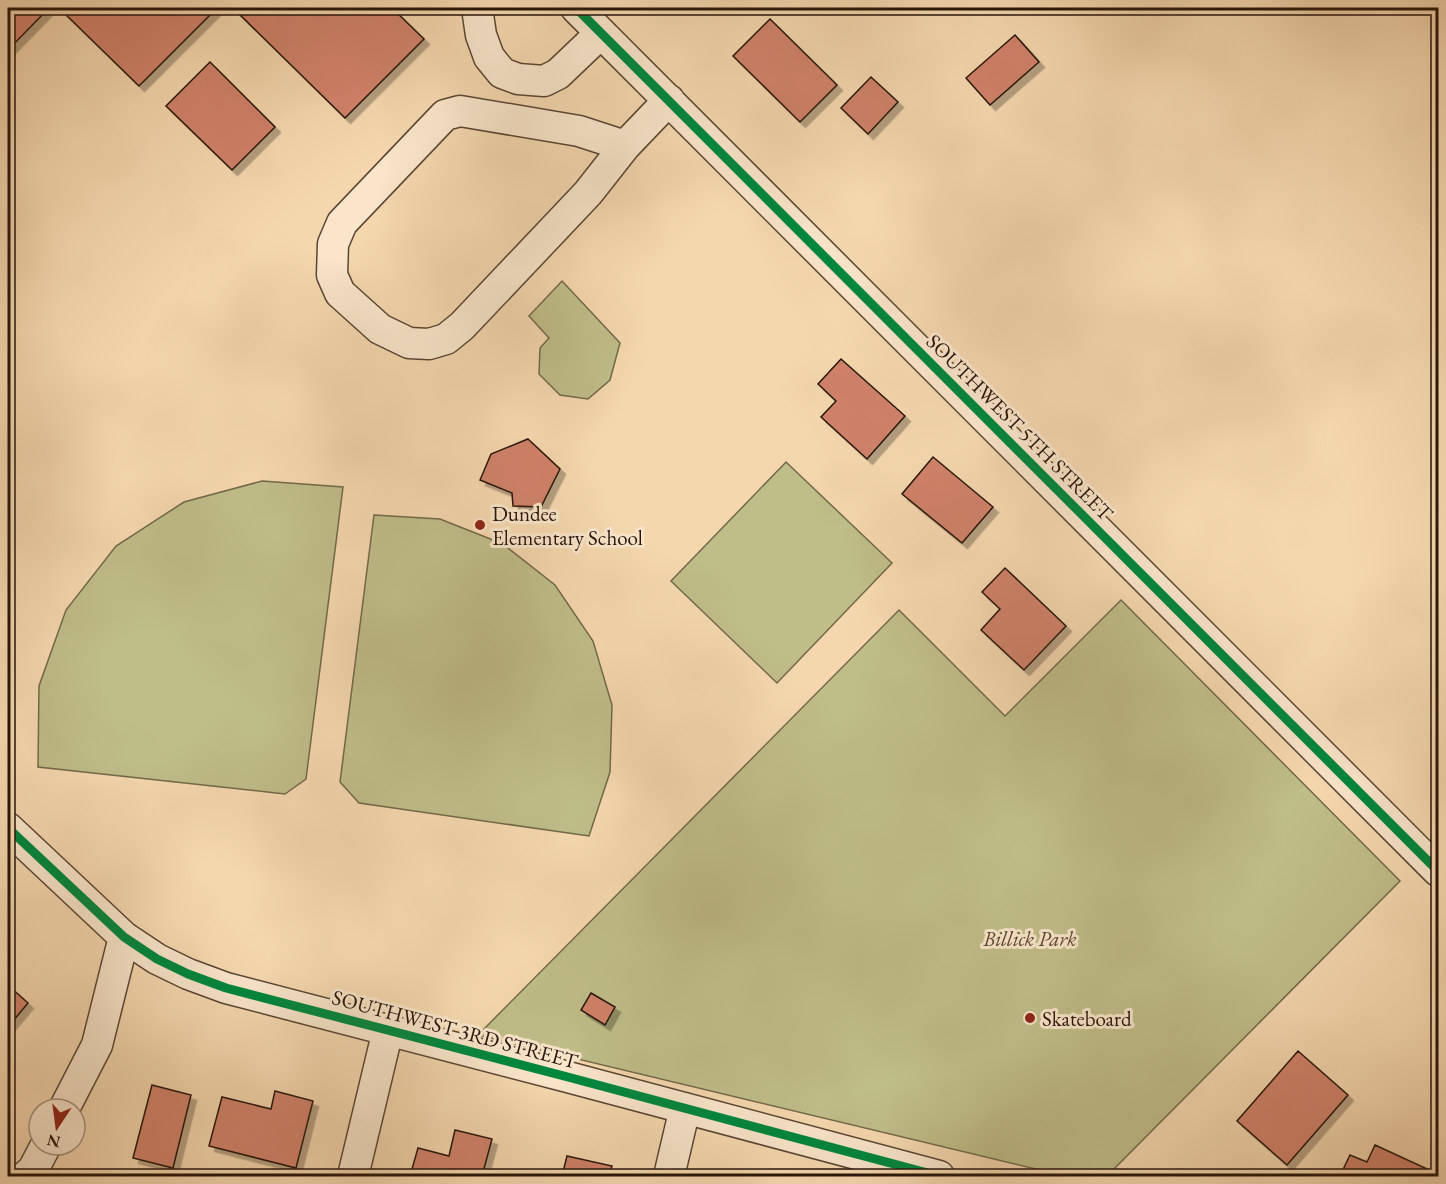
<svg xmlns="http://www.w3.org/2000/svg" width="1446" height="1184" viewBox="0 0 1446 1184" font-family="'EB Garamond',serif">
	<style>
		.green { fill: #bfbd88; stroke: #73694a; stroke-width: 1.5 }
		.building { fill: #d0826a; stroke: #27150c; stroke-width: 1.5; filter: url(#shadow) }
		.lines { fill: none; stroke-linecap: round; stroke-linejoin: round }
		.minor-casing { stroke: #5a4634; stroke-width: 33 }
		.minor { stroke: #f8e5ca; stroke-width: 30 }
		.cycleway-casing { stroke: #f8e5ca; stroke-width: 13 }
		.cycleway { stroke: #00873e; stroke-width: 9 }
		.poi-dot { fill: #8f2418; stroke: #f8e5ca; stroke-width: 2 }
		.labels { text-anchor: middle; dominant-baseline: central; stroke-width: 6; stroke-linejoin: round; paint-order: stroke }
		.street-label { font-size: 21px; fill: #27150c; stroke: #f8e5ca }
		.poi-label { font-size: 21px; fill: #27150c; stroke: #f8e5ca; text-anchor: start }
		.park-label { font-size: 21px; font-style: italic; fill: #554731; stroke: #f8e5ca }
	</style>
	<defs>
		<filter id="shadow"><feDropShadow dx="5.5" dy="5.5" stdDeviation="0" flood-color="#0004"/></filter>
	</defs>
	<rect width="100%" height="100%" fill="#f5d7ae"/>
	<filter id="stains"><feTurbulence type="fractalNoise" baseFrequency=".00333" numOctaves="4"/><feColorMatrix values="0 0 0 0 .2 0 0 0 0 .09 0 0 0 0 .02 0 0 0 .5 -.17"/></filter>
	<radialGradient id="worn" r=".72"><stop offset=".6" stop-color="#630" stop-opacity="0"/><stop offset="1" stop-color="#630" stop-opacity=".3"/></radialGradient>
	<path class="green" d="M562 281 620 343 610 380 588 399 560 395 539 374 540 348 549 338 529 316Z
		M786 462 892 563 777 683 671 581Z
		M262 481 343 487 306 779 285 794 38 767 39 686 66 610 116 546 184 502Z
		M374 515 440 519 503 544 555 585 593 641 612 705 610 772 589 836 359 803 340 782Z
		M1121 600 1400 881 1107 1176H1065L478 1035 899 610 1005 716Z"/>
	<path class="building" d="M8 8H49L8 50Z
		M59 8H217L139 86Z
		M233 8H392L424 39 345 118Z
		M770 19 837 85 800 122 733 56Z
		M1015 35 1039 62 990 105 966 78Z
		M210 62 275 127 232 170 166 106Z
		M871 77 898 102 868 134 841 108Z
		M841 359 905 416 867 459 821 417 836 401 818 384Z
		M528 439 560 469 541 507 513 506 512 493 480 480 491 454Z
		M933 457 993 507 962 543 902 494Z
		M1005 568 1066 626 1024 670 981 630 1000 609 982 592Z
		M8 985 28 1003 8 1027Z
		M591 993 615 1007 605 1025 581 1010Z
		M1298 1051 1348 1095 1287 1165 1237 1121Z
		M152 1085 191 1095 173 1168 133 1158Z
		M275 1091 313 1101 296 1168 209 1146 222 1097 271 1109Z
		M455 1130 492 1139 482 1176H410L418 1148 449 1156Z
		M1375 1145 1438 1174V1176H1340L1350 1155 1367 1162Z
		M567 1156 612 1166 609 1176H562Z"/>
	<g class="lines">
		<g class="minor-casing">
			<path id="minor" d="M477 8 481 35 489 57 502 73 518 79 544 81 558 74 601 33
				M576 8 1438 871
				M625 146 579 131 460 111 445 115 342 223 333 244 332 275 340 293 380 329 409 343 429 344 446 339 462 326 588 193 625 146 669 100
				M8 828 124 937 157 959 188 974 226 988 564 1076 939 1176
				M64 1109 97 1045 124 937
				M26 1176 33 1170 46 1145
				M353 1176 388 1030
				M669 1176 685 1108"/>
		</g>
		<use href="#minor" class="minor"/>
		<g class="cycleway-casing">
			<path id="cycleway" d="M576 8 1438 871
				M8 828 124 937 157 959 188 974 226 988 564 1076 939 1176"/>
		</g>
		<use href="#cycleway" class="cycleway"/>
	</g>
	<g class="poi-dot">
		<circle cx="480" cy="525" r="6"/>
		<circle cx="1030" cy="1018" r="6"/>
	</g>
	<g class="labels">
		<g class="street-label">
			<text transform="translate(1020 427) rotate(45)">SOUTHWEST 5TH STREET</text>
			<text transform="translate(455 1029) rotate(15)">SOUTHWEST 3RD STREET</text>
		</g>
		<g class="poi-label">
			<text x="492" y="513">Dundee<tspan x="492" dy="24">Elementary School</tspan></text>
			<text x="1042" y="1018">Skateboard</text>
		</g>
		<g class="park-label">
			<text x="1030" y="938">Billick Park</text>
		</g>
	</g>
	<rect width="1446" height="1184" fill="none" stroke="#f5d7ae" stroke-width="30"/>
	<rect x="9" y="9" width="1428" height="1166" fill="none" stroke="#27150c" stroke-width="3"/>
	<rect x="15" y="15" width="1416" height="1154" fill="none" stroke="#27150c" stroke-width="1.5"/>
	<g transform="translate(57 1127) rotate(193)"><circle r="28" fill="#f8e5ca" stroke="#a4927e" stroke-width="1.5"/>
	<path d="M0-4.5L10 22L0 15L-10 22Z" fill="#8f2418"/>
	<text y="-9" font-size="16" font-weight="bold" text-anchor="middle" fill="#27150c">N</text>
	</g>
	<rect width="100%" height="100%" filter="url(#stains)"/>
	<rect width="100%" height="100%" fill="url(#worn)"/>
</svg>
